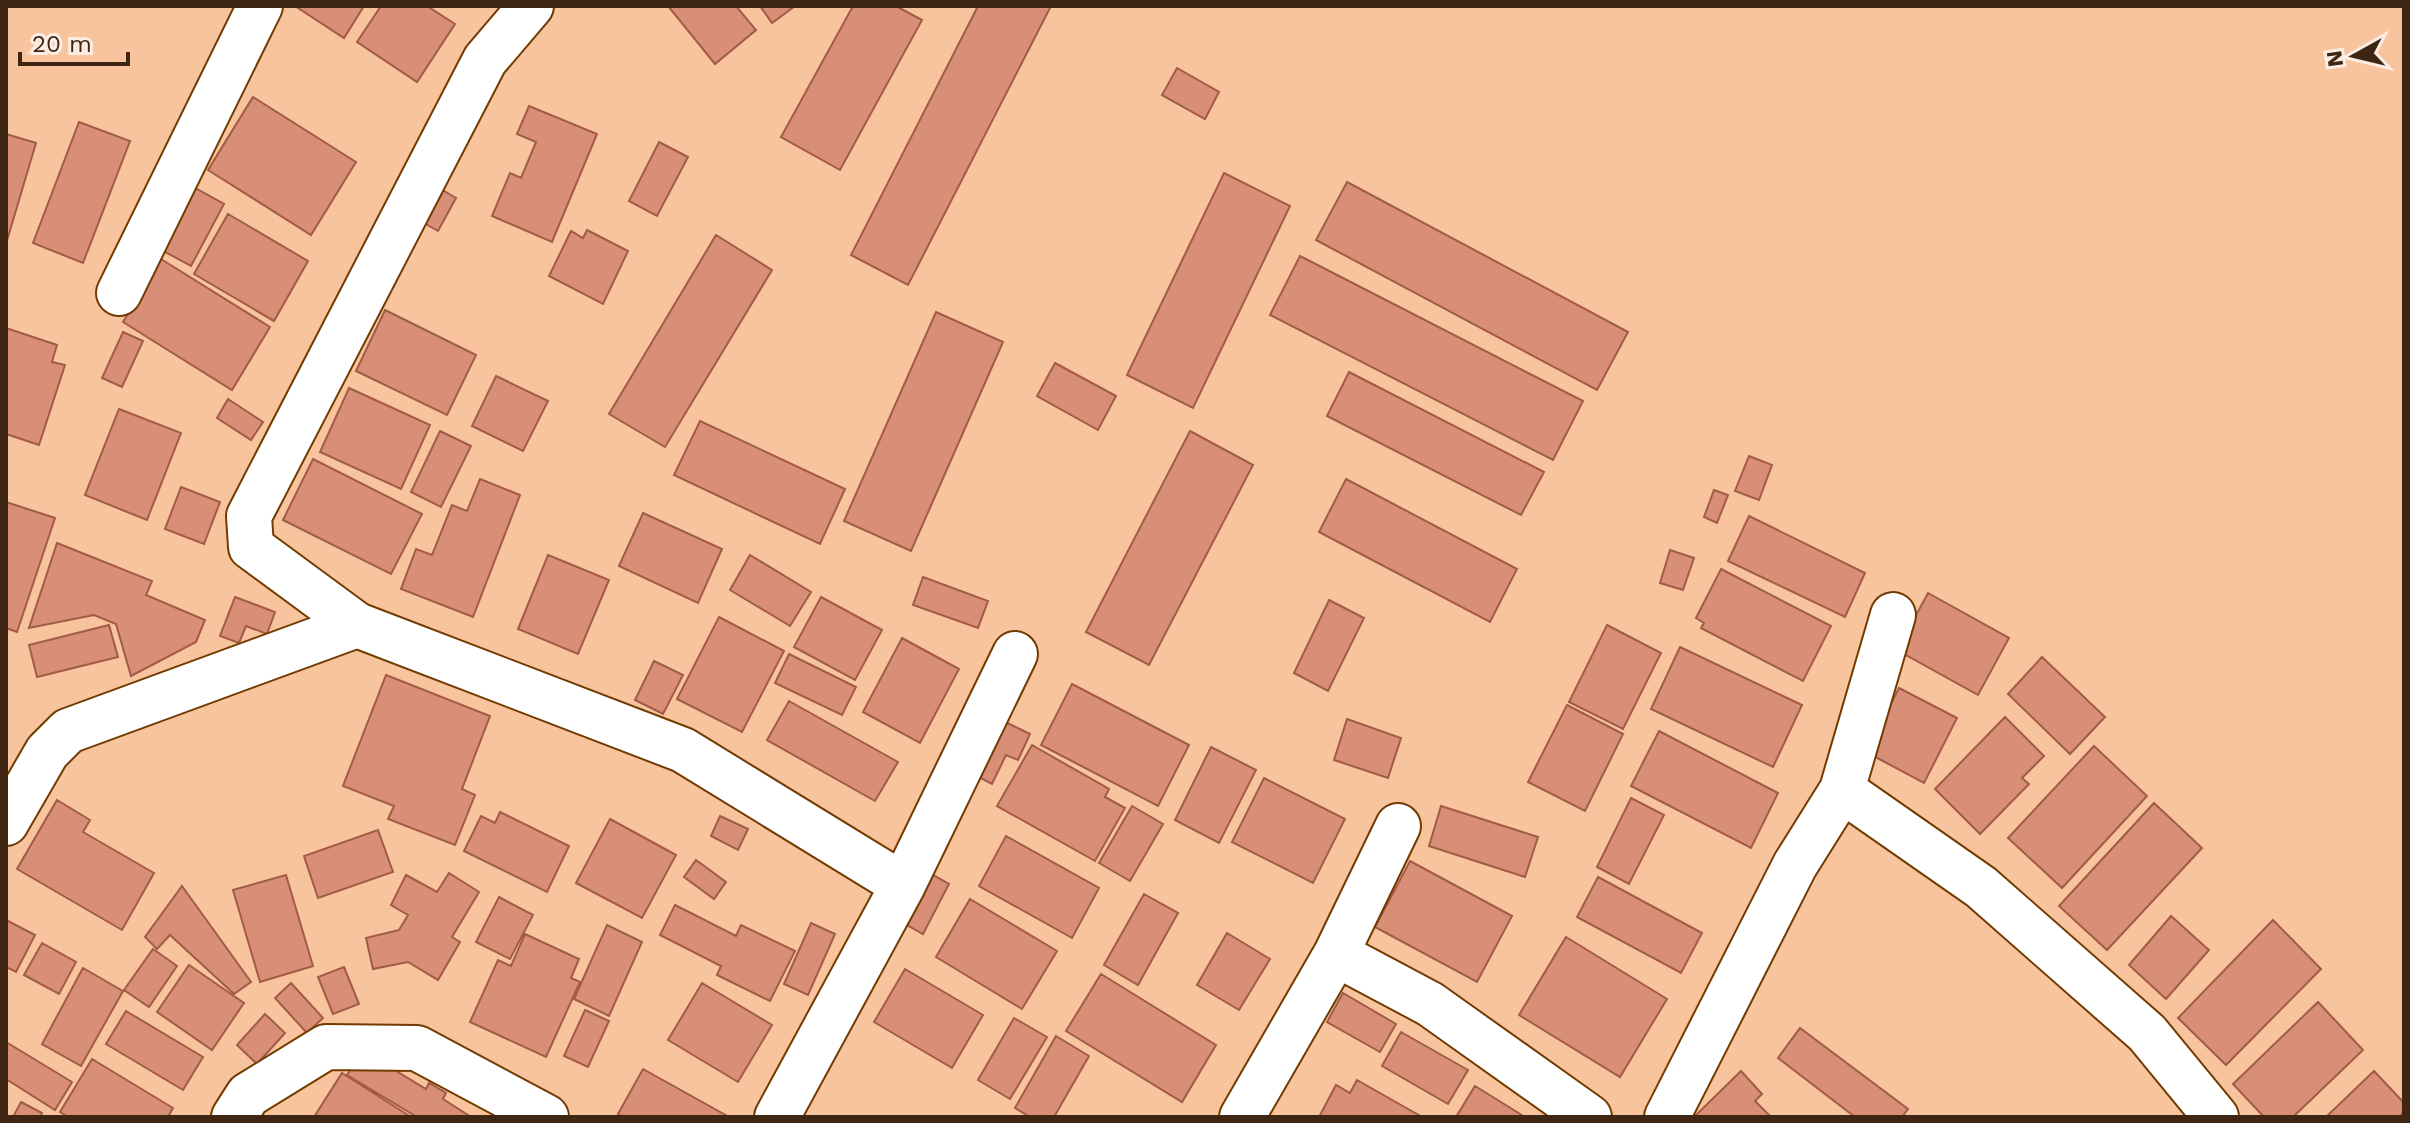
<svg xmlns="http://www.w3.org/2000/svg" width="2410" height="1123" viewBox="0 0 2410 1123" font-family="'Work Sans',sans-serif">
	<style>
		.building { fill: #d98e77; stroke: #a15b46; stroke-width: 2 }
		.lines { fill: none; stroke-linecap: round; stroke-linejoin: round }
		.minor-casing { stroke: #713b01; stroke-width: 48 }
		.minor { stroke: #fff; stroke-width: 44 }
	</style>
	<rect width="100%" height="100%" fill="#f8c49e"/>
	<path class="building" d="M295 6H364L344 38Z
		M381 6H427L455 24 417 82 357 42Z
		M668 6H736L756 30 715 64Z
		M760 6H795L772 23Z
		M853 6H896L922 20 840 170 781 137Z
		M978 6H1051L908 285 851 255Z
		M1177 68 1219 92 1205 119 1162 95Z
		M253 97 356 162 311 235 208 170Z
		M529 106 597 134 552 242 492 216 510 173 521 178 536 142 517 134Z
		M79 122 130 141 83 263 33 243Z
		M6 134 36 143 6 244Z
		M659 142 688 157 657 216 629 201Z
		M1224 173 1290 206 1193 408 1127 375Z
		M1347 182 1628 332 1597 390 1316 240Z
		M188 184 224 204 191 266 154 246Z
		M434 185 456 198 438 231 415 218Z
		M228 214 308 261 274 321 194 274Z
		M587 230 628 251 603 304 549 276 571 231 583 238Z
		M716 235 772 270 665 447 609 414Z
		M1300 256 1583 401 1553 460 1270 315Z
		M161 259 270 327 232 390 123 322Z
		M385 310 476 355 447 415 356 371Z
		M936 312 1003 342 911 551 844 521Z
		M6 328 57 345 52 362 65 365 39 445 6 434Z
		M123 332 143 341 122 387 102 378Z
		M1055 363 1116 396 1098 430 1037 396Z
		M1349 372 1544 472 1521 515 1327 416Z
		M496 376 548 401 523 451 472 426Z
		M349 388 430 425 401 489 320 452Z
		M228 399 263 422 251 440 217 418Z
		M119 409 181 433 147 520 85 495Z
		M700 421 845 489 820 544 674 475Z
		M440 431 471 446 441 507 411 492Z
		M1190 431 1253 465 1149 665 1086 632Z
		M1749 456 1772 465 1759 500 1735 491Z
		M313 459 422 514 391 574 283 520Z
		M480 479 520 495 473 617 401 589 416 549 432 555 452 505 467 511Z
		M1346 479 1517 569 1490 622 1319 532Z
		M181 487 220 502 204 544 165 529Z
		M1714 490 1728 495 1717 523 1704 517Z
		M6 502 55 518 17 632 6 628Z
		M643 513 722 549 698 603 619 566Z
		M1749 516 1865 573 1845 617 1728 561Z
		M57 543 152 581 146 595 205 620 196 642 131 676 116 624 94 615 29 628Z
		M1670 550 1694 558 1683 590 1660 583Z
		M548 555 609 580 578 654 518 629Z
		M750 555 811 592 790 626 730 590Z
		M1721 569 1831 626 1803 681 1701 628 1704 623 1696 618Z
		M923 577 988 601 978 628 913 605Z
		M1928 593 2009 638 1978 695 1897 650Z
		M235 597 275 612 267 634 246 626 239 643 220 636Z
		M821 597 882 630 855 680 794 647Z
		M1329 600 1364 618 1328 691 1294 673Z
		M719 617 784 651 742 732 677 699Z
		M109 625 118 657 37 677 29 645Z
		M1607 625 1661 653 1623 729 1569 702Z
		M902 638 959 669 920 743 863 712Z
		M1680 647 1802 705 1773 767 1651 709Z
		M789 654 856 687 842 715 775 683Z
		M2042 657 2105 717 2070 754 2008 694Z
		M654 661 683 675 663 714 635 700Z
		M386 675 490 716 462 789 475 795 455 845 388 819 394 806 343 786Z
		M1072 684 1189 745 1158 806 1041 745Z
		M1899 688 1957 718 1924 783 1866 752Z
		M789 701 898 762 875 801 767 740Z
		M1567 705 1623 734 1585 811 1528 782Z
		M2005 717 2044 756 2022 778 2029 784 1980 834 1935 789Z
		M997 718 1030 734 1018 760 1006 755 992 784 971 773Z
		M1347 719 1401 738 1388 778 1334 760Z
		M1659 731 1778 793 1751 848 1631 786Z
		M1032 745 1109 789 1105 797 1125 808 1095 861 997 806Z
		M2094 746 2147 796 2062 888 2008 838Z
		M1211 747 1256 770 1219 843 1175 820Z
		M1264 778 1345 819 1313 883 1232 842Z
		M1631 798 1664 815 1629 884 1597 867Z
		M57 800 90 820 83 832 154 873 122 930 17 869Z
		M2154 803 2202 848 2107 950 2059 906Z
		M1132 806 1163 824 1130 881 1099 863Z
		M1441 806 1538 837 1525 877 1429 846Z
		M500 812 569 846 547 892 464 851 481 816 495 823Z
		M720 816 748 829 738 850 711 836Z
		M610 819 676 855 642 918 576 883Z
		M378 830 393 872 318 898 304 856Z
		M1006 836 1099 888 1072 938 979 886Z
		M696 860 726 882 714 899 684 877Z
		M1410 861 1512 916 1477 982 1375 927Z
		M926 871 949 884 923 934 900 921Z
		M449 873 479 892 452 937 460 942 438 980 408 962 373 969 366 938 399 930 408 915 391 905 406 875 437 892Z
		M286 875 313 966 260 982 233 890Z
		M1598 877 1702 933 1681 973 1577 917Z
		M182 886 251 982 234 994 170 935 157 949 145 937Z
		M1144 894 1178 913 1138 985 1104 965Z
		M499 897 533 915 510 959 476 942Z
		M970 899 1057 951 1022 1009 936 957Z
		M675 905 736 936 741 925 795 951 770 1001 717 975 721 966 660 935Z
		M2171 916 2209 950 2166 999 2129 965Z
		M6 920 35 935 16 972 6 967Z
		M2273 920 2321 969 2226 1065 2178 1018Z
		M811 923 835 934 808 995 784 984Z
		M607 925 642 942 609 1016 574 999Z
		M1227 933 1270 959 1239 1010 1197 985Z
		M525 934 579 959 571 978 580 982 546 1057 470 1022 498 960 511 966Z
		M1566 937 1667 999 1620 1077 1519 1015Z
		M42 943 76 962 59 994 24 975Z
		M153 949 177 966 149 1007 124 990Z
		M189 965 244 1003 212 1050 157 1012Z
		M344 967 359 1004 333 1014 318 977Z
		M83 968 123 991 81 1066 42 1044Z
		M905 969 983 1015 952 1068 874 1022Z
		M1101 974 1216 1045 1182 1102 1066 1031Z
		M291 983 323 1018 307 1033 275 998Z
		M702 983 772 1025 738 1082 668 1040Z
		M1343 993 1396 1024 1380 1052 1327 1022Z
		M2318 1002 2363 1050 2293 1117H2264L2233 1084Z
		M585 1010 609 1021 588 1067 564 1056Z
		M126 1011 203 1057 183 1090 106 1044Z
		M265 1014 285 1033 257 1064 237 1045Z
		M1014 1018 1047 1037 1010 1099 978 1080Z
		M1800 1028 1908 1109 1902 1117H1855L1778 1058Z
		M1401 1032 1468 1070 1448 1104 1382 1066Z
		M1056 1036 1089 1056 1054 1117H1030L1015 1108Z
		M6 1042 72 1082 55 1110 6 1079Z
		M363 1050 400 1068 398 1072 426 1089 429 1083 446 1093 443 1099 471 1117H417L347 1075Z
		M92 1059 173 1108 168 1117H68L60 1112Z
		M643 1069 729 1117H623L618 1114Z
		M1741 1071 1762 1094 1755 1101 1771 1117H1694Z
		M2374 1071 2404 1103V1112L2399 1117H2326Z
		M342 1073 411 1117H314Z
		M1357 1080 1422 1117H1319L1336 1085 1350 1093Z
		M1475 1086 1525 1117H1456Z
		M21 1102 42 1113 40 1117H13Z"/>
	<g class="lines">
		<g class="minor-casing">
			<path id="minor" d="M531 6 485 60 249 516 251 547 357 625 683 750 903 885
				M119 293 260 6
				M1842 790 1981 887 2147 1033 2216 1117
				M6 823 47 752 68 731 357 625
				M1336 954 1430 1004 1589 1117
				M234 1117 248 1095 326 1047 417 1048 546 1117
				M777 1117 903 885 1015 654
				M1242 1117 1336 954 1398 826
				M1667 1117 1795 865 1842 790 1893 615"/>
		</g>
		<use href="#minor" class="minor"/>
	</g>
	<rect width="2410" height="1123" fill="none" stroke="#3f2612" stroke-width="16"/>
	<g transform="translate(2354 56) rotate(262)" stroke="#fceee5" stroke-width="6" paint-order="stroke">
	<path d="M0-6L14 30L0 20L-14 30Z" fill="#3f2612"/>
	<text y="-12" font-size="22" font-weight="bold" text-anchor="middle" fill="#3f2612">N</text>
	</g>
	<path d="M20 52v12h108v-12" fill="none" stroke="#3f2612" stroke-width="4"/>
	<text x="32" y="52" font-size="24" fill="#3f2612" stroke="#fceee5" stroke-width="6" paint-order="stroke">20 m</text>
</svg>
